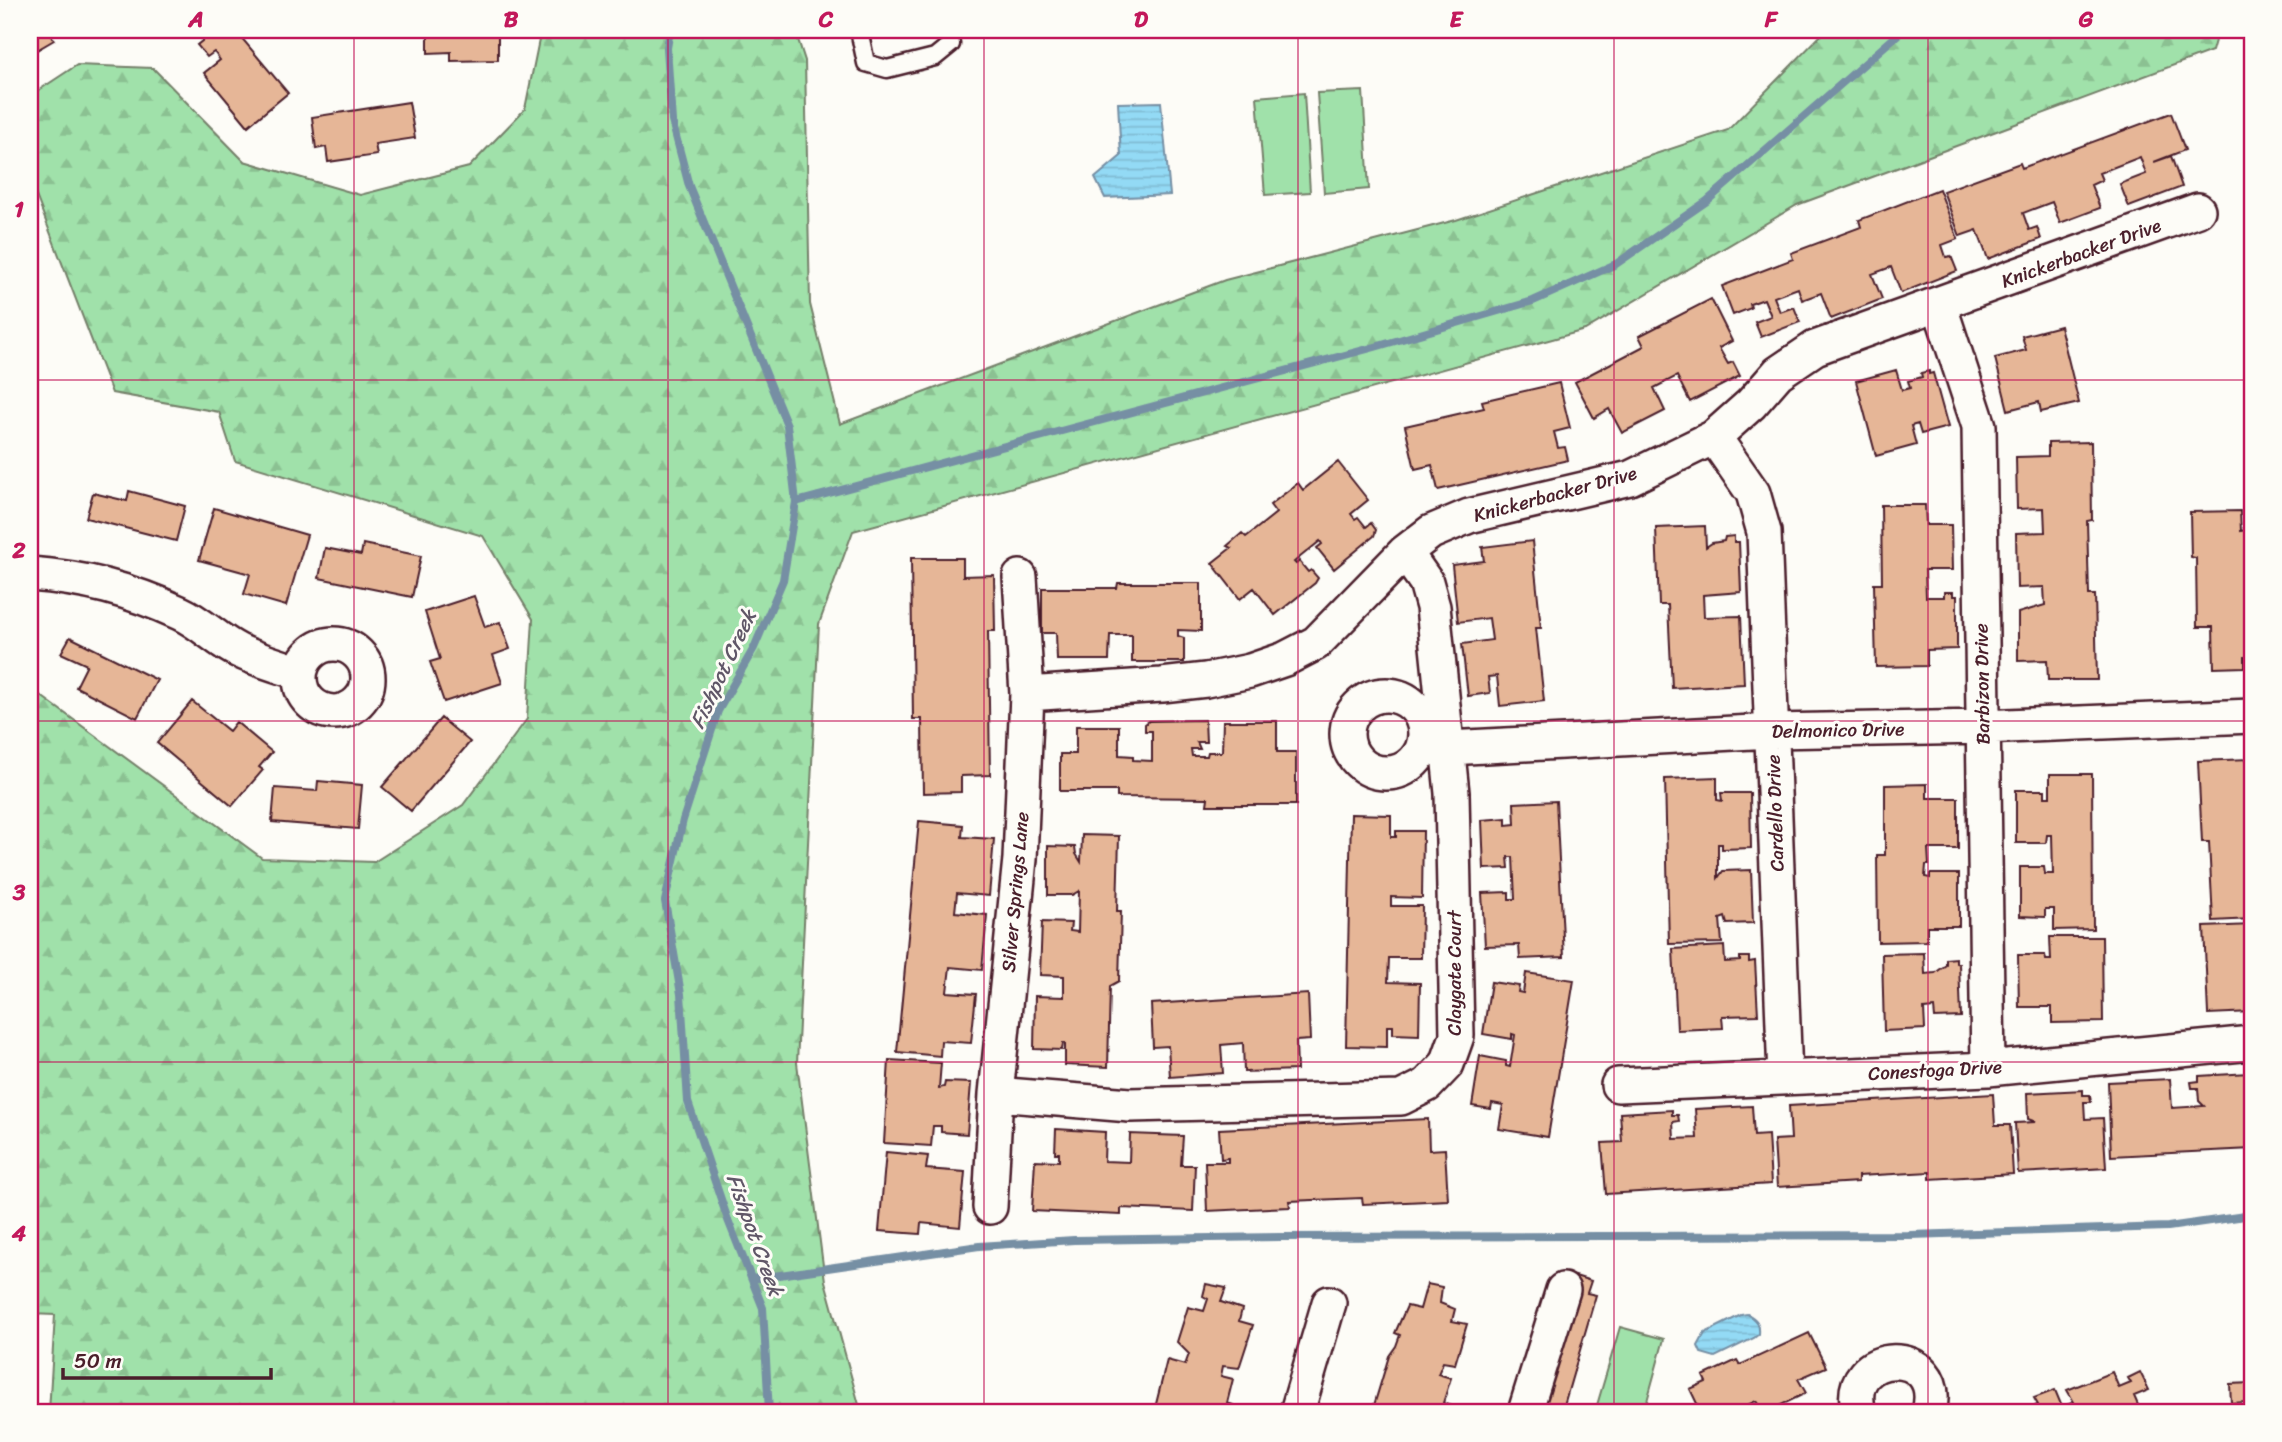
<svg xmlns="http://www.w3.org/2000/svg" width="2282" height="1442" viewBox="0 0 2282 1442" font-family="Sriracha,sans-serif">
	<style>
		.grass { fill: #a0e1aa; stroke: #75806a; stroke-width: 2 }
		.forest { fill: url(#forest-firs); stroke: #75806a; stroke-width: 2 }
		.water { fill: url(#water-rules); stroke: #768fa4; stroke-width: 2 }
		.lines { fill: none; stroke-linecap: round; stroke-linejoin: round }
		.stream { stroke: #768fa4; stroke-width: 8 }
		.building { fill: #e6b697; stroke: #4a1f2b; stroke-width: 2 }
		.lane-casing { stroke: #4a1f2b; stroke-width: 21 }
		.street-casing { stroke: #4a1f2b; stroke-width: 38 }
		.lane { stroke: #fdfcf7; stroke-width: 16 }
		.street { stroke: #fdfcf7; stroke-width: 33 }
		.grid { fill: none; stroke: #c2185b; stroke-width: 2; stroke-opacity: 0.55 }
		.labels { text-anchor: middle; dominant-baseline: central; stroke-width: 6; stroke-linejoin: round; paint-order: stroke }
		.street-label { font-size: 19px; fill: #4a1f2b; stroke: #fdfcf7 }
		.water-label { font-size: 21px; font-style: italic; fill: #605768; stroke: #fdfcf7 }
		.neatline { fill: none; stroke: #c2185b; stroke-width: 2.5 }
		.grid-label { font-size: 23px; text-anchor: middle; font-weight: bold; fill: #c2185b }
	</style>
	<defs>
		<pattern id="forest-firs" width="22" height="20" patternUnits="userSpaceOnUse" patternTransform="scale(1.75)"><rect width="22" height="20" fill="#a0e1aa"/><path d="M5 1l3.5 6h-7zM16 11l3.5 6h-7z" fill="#8bc192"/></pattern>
		<pattern id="water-rules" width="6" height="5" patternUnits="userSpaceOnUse" patternTransform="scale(1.75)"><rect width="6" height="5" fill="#93daf5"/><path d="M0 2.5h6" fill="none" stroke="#80bbd2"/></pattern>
	</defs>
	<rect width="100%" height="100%" fill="#fdfcf7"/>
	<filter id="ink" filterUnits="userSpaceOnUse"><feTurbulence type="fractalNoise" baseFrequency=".0143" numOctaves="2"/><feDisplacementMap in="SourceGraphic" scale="14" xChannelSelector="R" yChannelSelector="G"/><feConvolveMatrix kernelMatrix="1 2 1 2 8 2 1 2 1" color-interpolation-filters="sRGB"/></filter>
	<g filter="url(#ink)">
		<path class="grass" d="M1363 91 1369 189 1324 193 1317 93Z
			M1304 93 1310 192 1265 195 1257 97Z
			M1620 1327 1664 1339 1644 1412H1595Z"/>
		<path class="forest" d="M541 30H795L805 61 810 304 840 424 1225 280 1456 220 1728 130 1826 30H2218L2212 51 1797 205 1585 330 853 531 819 624 797 1063 825 1281 861 1412H49L55 1315 30 1314V695L33 690 262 858 374 862 463 805 527 719 533 619 483 536 235 461 219 412 112 393 30 180V96L77 65 153 68 244 161 360 195 469 167 525 109Z"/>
		<path class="water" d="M1161 102 1170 195 1105 198 1095 178 1121 156 1118 103Z
			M1747 1314C1757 1319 1760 1324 1759 1334L1754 1338 1715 1357 1701 1353 1698 1346 1705 1333 1741 1315Z"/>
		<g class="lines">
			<path class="stream" d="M670 30 667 48 672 121 689 186 787 425 796 502 783 580 754 648 718 711 683 820 665 901 681 994 688 1102 728 1220 763 1308 769 1412
				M796 502 1375 347 1533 301 1616 264 1707 201 1903 30
				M752 1279 979 1246 1074 1240 1280 1237 1910 1235 2168 1227 2252 1215"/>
		</g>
		<path class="building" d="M30 30H48L54 40 30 54Z
			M62 30H91L62 33Z
			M216 30H235L288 93 248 126 204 73 220 60 214 52 207 57 197 45Z
			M428 30H498V60L451 61V52L428 53Z
			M409 102 415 138 375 144 377 155 328 162 326 147 316 149 312 117Z
			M2171 113 2185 150 2154 162 2171 156 2182 187 2129 207 2120 184 2146 174 2140 157 2099 173 2102 180 2091 185 2100 208 2060 223 2052 202 2023 213 2029 230 2037 227 2041 239 1988 259 1977 230 1960 236 1943 191 2020 163 2022 168Z
			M1939 189 1958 239 1942 245 1946 257 1951 256 1957 271 1901 293 1891 267 1872 274 1882 299 1831 319 1821 293 1802 300 1798 288 1774 297 1780 312 1794 307 1800 322 1761 337 1755 322 1771 316 1764 299 1750 304 1751 308 1733 315 1722 286 1793 259 1791 253 1861 227 1859 220Z
			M1711 299 1732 341 1719 348 1728 364 1733 362 1740 376 1690 402 1677 376 1654 388 1665 411 1622 433 1609 409 1594 418 1575 382 1644 346 1639 336Z
			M2060 326 2079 403 2041 412 2039 402 2008 410 1995 358 2026 350 2022 336Z
			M1896 370 1902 390 1910 388 1908 381 1922 377 1921 373 1929 371V374L1933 373 1948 427 1921 434 1918 424 1911 426 1916 445 1876 456 1856 381Z
			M1559 383 1570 428 1554 432 1558 448 1565 447 1568 460 1438 490 1432 465 1415 469 1405 426 1484 408 1482 401Z
			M2091 442 2092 520 2087 521 2089 595H2095L2097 680H2048L2047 660 2018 661V613L2045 605 2044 587 2017 588 2016 533 2045 532 2044 508 2017 509 2016 457 2048 456V443Z
			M1338 462 1368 500 1351 514 1355 519 1358 517 1366 527 1371 523 1376 530 1374 536 1334 569 1317 548 1322 544 1320 541 1294 562 1296 564 1299 561 1308 572 1311 570 1318 578 1315 583 1275 615 1254 588 1240 599 1212 563 1231 548 1227 546 1242 533 1246 537 1276 513 1270 505 1298 483 1303 490Z
			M129 491 185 506 176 541 86 518 93 493 127 501Z
			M1881 505H1925L1926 525H1951L1952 570H1925L1926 597H1944V592H1953V596H1957V649L1927 650V666L1876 667 1874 584H1882Z
			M214 508 307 535 286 606 244 594 250 574 199 560Z
			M2240 511 2241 531 2245 530 2244 528 2252 527V578L2244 579 2245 603 2252 602V657H2245V667L2214 668 2213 627H2197L2196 558 2191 557 2190 512Z
			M1705 526 1706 547 1712 543 1724 541 1725 537 1734 536V542H1739L1741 592 1703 595 1704 617 1741 616 1744 684 1672 688 1668 605H1659L1656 528Z
			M1532 541 1541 628H1536L1544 701 1500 706 1497 676 1488 677 1490 693 1468 696 1462 644 1492 640 1489 618 1458 622 1452 565 1484 561 1482 547Z
			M363 544 421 556 412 597 319 578 325 548 361 555Z
			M911 558H963V576L994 575 995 631H988L990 775 961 776V792L923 793 922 719H913Z
			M1118 583H1201V631L1178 630V636L1184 638V662H1132V635H1110L1109 660H1057L1056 633H1042V588H1117Z
			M474 596 485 627 500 622 510 649 493 655 502 683 444 702 430 662 440 659 425 612Z
			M70 637 157 680 137 718 76 687 87 665 61 653Z
			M192 701 229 731 236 722 272 752 259 767 263 770 232 806 157 743Z
			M441 718 470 742 411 811 382 787Z
			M1205 720 1206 742H1197L1200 749H1191L1192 756H1207L1208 752H1222L1223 721H1277V752H1296V805H1207L1208 798 1117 797V791H1060V754H1076V726H1119V755L1133 756V760L1152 761V731H1145V724L1149 721Z
			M2250 759 2252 919 2213 921 2209 842H2202L2198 761Z
			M2050 774H2092L2093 929 2054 930V909H2045V917L2020 916V867H2044L2045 874H2053L2052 835H2047L2046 843H2016V790H2045V797H2050Z
			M1717 777V800L1722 801 1721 793H1750L1751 848 1722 849V844H1718V878L1723 871 1751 870 1753 923 1727 924 1725 917 1720 919 1722 943 1669 944 1665 779Z
			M318 781 362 785 358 829 272 822 275 788 317 791Z
			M1927 784V798H1958V849H1928L1929 865H1926L1925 877 1930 878V874H1959V926H1927V941L1878 942 1877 855H1885V785Z
			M1556 801 1564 957 1520 959 1519 945 1485 946 1482 893 1509 892V899H1515L1513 857H1508L1509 868 1484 869 1482 820 1506 818V825L1515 824 1514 803Z
			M1351 814 1391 815V837H1396V831H1423L1422 898 1391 897V906H1422L1421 958H1389L1388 982 1420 983 1419 1035 1393 1034V1026H1387V1047L1346 1046Z
			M919 821 963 825 962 837 994 839 989 896 957 893 955 912 987 915 982 970 950 967 947 992 976 994 971 1043 941 1041 940 1056 897 1052Z
			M1082 835 1119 836 1117 911H1121L1119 981 1110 986 1108 1067 1065 1065V1043H1063L1062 1050 1034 1049 1035 996 1064 997V976L1040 975 1042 922 1071 923 1070 931 1078 932 1079 891 1072 895H1048V846L1075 847 1076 854 1081 862Z
			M2252 925V1012L2208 1014 2204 927Z
			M2050 937H2102L2103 1022 2052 1023V1007H2019L2018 955H2045L2046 960H2051Z
			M1724 946 1725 962 1740 961V957H1749V962L1755 961 1758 1015 1722 1016 1723 1028 1677 1030 1673 949Z
			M1924 953 1925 974 1935 973 1946 965V959L1956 958V963L1959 964 1961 1017 1935 1018 1934 1008 1924 1009 1925 1029 1884 1031 1882 954Z
			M1526 973 1574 980 1548 1137 1499 1129 1503 1105 1492 1103 1491 1109 1472 1106 1480 1056 1506 1061V1066L1510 1067 1515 1035 1512 1034V1039L1483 1034 1491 982 1519 986 1518 992 1523 993Z
			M1308 994 1310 1040 1296 1041 1297 1070 1244 1072 1243 1043 1221 1045 1223 1073 1170 1077 1168 1046 1153 1047 1151 1004Z
			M889 1060 941 1063 939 1088 944 1087 945 1082 971 1083 967 1134 941 1132V1126H933L931 1146 884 1143Z
			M2249 1073V1080H2252V1084H2249L2250 1106H2252V1149L2111 1156 2108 1082 2170 1079 2172 1108 2204 1106 2199 1101 2198 1088H2192L2191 1082 2199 1081V1076Z
			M2083 1090V1095H2090L2091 1102H2084L2085 1119 2103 1118 2106 1168 2018 1173 2015 1123 2036 1122 2028 1119 2027 1093Z
			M1993 1094 1995 1125H2010L2013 1174 1930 1179V1172L1858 1176V1182L1777 1187 1774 1140 1791 1139 1789 1106Z
			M1752 1106 1754 1136 1768 1135 1771 1184 1606 1194 1602 1143 1622 1142 1620 1113 1672 1110V1115H1678L1679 1121 1673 1122 1674 1139 1697 1138 1695 1109Z
			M1428 1119 1429 1150 1445 1149 1448 1200 1363 1204 1362 1198 1289 1201 1290 1207 1207 1211 1205 1162H1228V1158L1221 1159 1219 1129Z
			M1056 1129 1105 1132 1104 1161 1129 1162 1130 1134 1183 1136 1181 1165H1195L1193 1211 1121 1208V1215L1032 1211 1035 1160 1059 1161V1153H1055Z
			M886 1152 928 1156 926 1169 965 1172 960 1227 921 1223 920 1234 879 1231Z
			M1572 1275 1591 1281 1587 1293 1596 1295 1562 1412H1533Z
			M1206 1284 1226 1288 1221 1302 1242 1309 1239 1321 1253 1325 1239 1368 1223 1366 1221 1376 1233 1379 1227 1403 1233 1405 1232 1412H1154L1167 1360 1185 1365 1189 1354 1177 1342 1188 1307 1204 1311 1208 1299 1203 1296Z
			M1427 1284 1442 1287 1440 1303 1455 1309 1452 1321 1467 1324 1455 1364 1443 1362 1438 1374 1451 1378 1443 1403 1451 1406 1448 1412H1372L1389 1356 1396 1346 1400 1335 1395 1333 1407 1306 1420 1309Z
			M1809 1333 1826 1367 1798 1379 1806 1393 1775 1408V1412H1753L1750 1408 1758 1404 1756 1401 1732 1412H1701L1690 1389 1706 1382 1703 1376 1737 1360 1740 1365Z
			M2112 1372 2119 1388 2131 1383 2128 1378 2140 1372 2149 1390 2134 1396 2141 1412H2018L2038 1405 2034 1398 2055 1390 2062 1407 2074 1402 2067 1390Z
			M2252 1383V1412H2246L2245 1402 2231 1403 2230 1384Z"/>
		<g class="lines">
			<g class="lane-casing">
				<path id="lane" d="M859 30 866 63 887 69 935 57 951 44 947 30"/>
			</g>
			<g class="street-casing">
				<path id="street" d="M1939 304 1979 426 1988 1069
					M1714 437 1753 493 1764 532 1785 1077
					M30 574C85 578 130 590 180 613 202 623 219 642 239 651 258 660 280 666 300 673
					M300 678a34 34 0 1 1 68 0a34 34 0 1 1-68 0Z
					M1027 694 1162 685 1206 680 1250 671 1285 659 1316 643 1405 552 1431 532 1469 516 1630 478 1714 437 1751 404 1778 373 1815 348 2198 210
					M1347 734a39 39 0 1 1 78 0a39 39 0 1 1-78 0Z
					M1427 741 1448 748 1772 731 1983 727 2252 716
					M1618 1085 1988 1069 2252 1043
					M996 1094 1130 1105 1401 1098 1427 1085 1447 1064 1457 1036 1452 793 1433 607 1426 582 1405 552
					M990 1207 996 1094 1020 859 1027 694 1020 577
					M1297 1412 1329 1303
					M1525 1412 1563 1290
					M1859 1412C1840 1347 1947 1343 1929 1412"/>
			</g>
			<use href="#lane" class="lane"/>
			<use href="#street" class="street"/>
		</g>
	</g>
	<path class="grid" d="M354 30V1412M668 30V1412M984 30V1412M1298 30V1412M1614 30V1412M1928 30V1412M30 380H2252M30 721H2252M30 1062H2252"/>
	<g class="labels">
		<g class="street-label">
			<text transform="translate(2081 253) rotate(-20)">Knickerbacker Drive</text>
			<text transform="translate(1555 494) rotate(-15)">Knickerbacker Drive</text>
			<text transform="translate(1982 684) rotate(-91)">Barbizon Drive</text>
			<text transform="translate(1838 730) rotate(-1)">Delmonico Drive</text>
			<text transform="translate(1775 813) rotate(-92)">Cardello Drive</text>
			<text transform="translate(1015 892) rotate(-85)">Silver Springs Lane</text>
			<text transform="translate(1454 973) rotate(-90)">Claygate Court</text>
			<text transform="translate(1935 1070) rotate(-3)">Conestoga Drive</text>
		</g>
		<g class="water-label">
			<text transform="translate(723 669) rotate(-65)">Fishpot Creek</text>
			<text transform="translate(755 1235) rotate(70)">Fishpot Creek</text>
		</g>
	</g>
	<rect width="2282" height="1442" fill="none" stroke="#fdfcf7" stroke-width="77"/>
	<path d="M63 1368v10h208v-10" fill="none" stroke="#4a1f2b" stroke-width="3.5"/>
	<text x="74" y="1368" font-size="21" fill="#4a1f2b" stroke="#fdfcf7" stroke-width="5" paint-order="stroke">50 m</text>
	<rect x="38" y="38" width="2206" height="1366" class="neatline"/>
	<g class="grid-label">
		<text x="196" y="27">A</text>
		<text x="511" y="27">B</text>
		<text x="826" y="27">C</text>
		<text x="1141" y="27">D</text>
		<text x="1456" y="27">E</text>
		<text x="1771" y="27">F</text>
		<text x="2086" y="27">G</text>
		<text x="19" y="217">1</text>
		<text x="19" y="558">2</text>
		<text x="19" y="900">3</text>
		<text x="19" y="1241">4</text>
	</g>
</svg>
